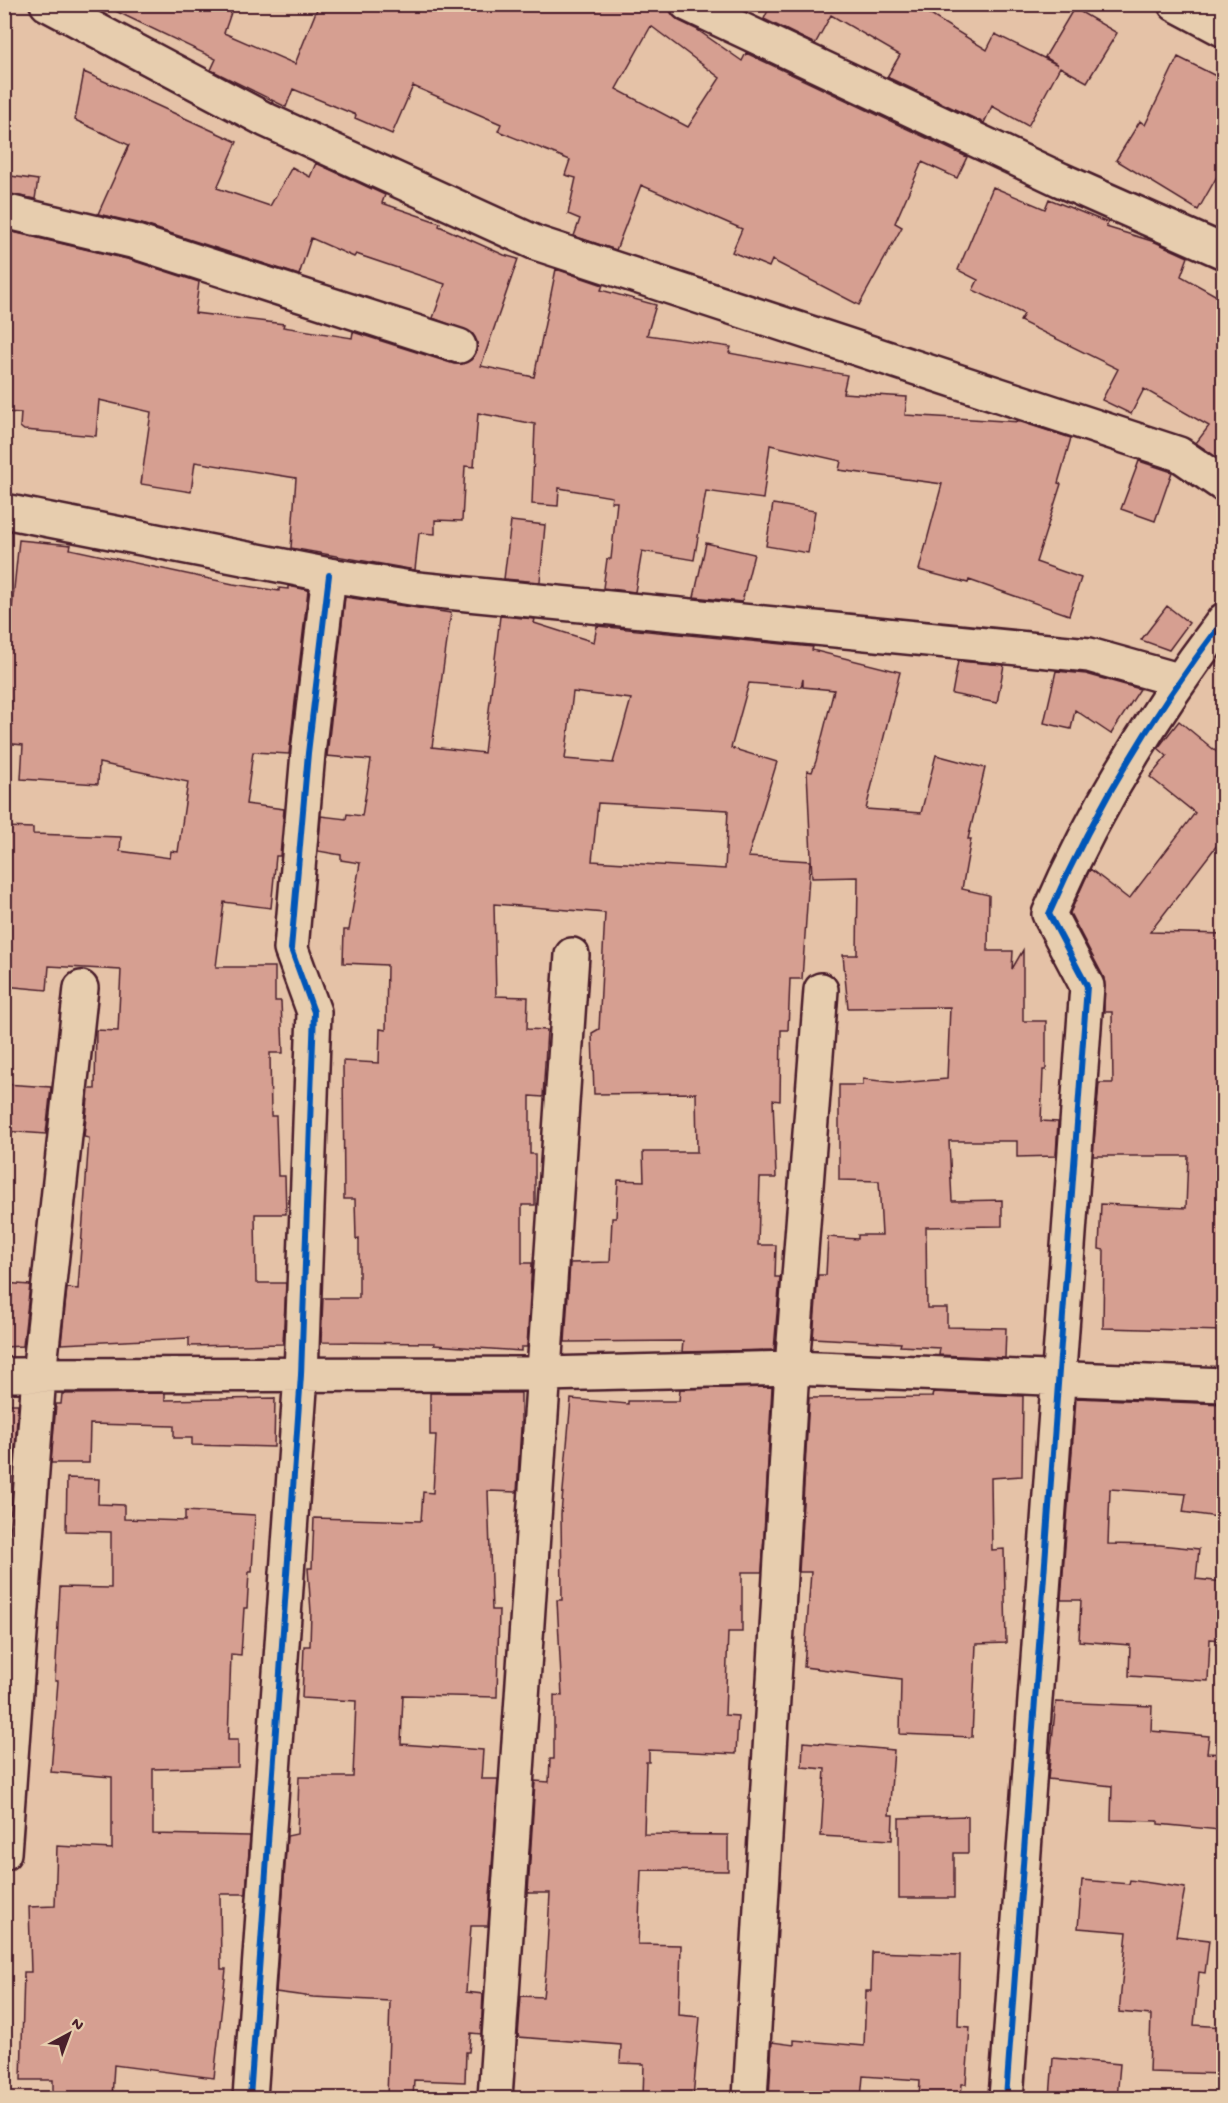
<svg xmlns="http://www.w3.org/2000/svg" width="1228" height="2103" viewBox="0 0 1228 2103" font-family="'Gochi Hand',sans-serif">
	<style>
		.building { fill: #d69f91; stroke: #4a1f2b; stroke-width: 1.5; fill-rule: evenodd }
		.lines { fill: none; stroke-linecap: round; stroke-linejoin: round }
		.minor-casing { stroke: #4a1f2b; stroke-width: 38 }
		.minor { stroke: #e7cdae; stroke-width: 33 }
		.cycleway-casing { stroke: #e7cdae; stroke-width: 10 }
		.cycleway { stroke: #0057b8; stroke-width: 6 }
	</style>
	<rect width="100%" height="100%" fill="#e5c2a7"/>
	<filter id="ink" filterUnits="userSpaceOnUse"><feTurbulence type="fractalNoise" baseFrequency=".0167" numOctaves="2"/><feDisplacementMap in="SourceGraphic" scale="12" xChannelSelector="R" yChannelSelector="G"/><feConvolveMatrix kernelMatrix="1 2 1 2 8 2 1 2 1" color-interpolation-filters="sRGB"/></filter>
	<g filter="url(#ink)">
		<path class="building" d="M101 4H234L224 33 295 64 319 4H664L679 21 696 29 742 61 746 53 967 157 957 178 922 162 895 223 902 227 859 305 772 260 769 267 732 252 742 229 641 185 616 250 574 236 580 219 568 214 576 178 565 175 570 160 498 131 501 124 413 86 392 134 355 118 356 115 293 89 286 107 211 70 216 59ZM651 26 720 78 688 127 616 89Z
			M771 4H913L987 50 995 34 1058 65 1045 57 1074 8 1117 33 1087 82 1060 67 1028 126 992 106 984 123 887 77 900 55 831 15 815 44 764 19Z
			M1178 57 1224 80V164L1198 210 1116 160 1140 121 1145 125Z
			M84 72 237 142 217 188 270 206 292 167 310 177 316 163 385 195 382 203 440 223 439 226 504 255 518 259 481 366 534 377 556 269 603 285 601 290 656 305 647 335 731 347 729 353 847 375 843 393 907 397 905 415 1021 422 1071 438 1058 483 1061 484 1036 562 1081 578 1069 615 969 580 968 583 919 570 942 484 839 470 841 461 770 445 763 499 706 491 694 560 642 551 635 592 603 588 607 559H611L617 502H611L612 497 559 488 558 506 532 504 535 424 478 413 474 467 465 466 462 521 435 520V534L419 533 415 570 291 548 296 478 195 462 191 492 141 484 151 412 99 400 96 436 24 430 20 427 21 413 4 412V230L131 260 199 282 195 313 284 324 283 327 352 338 353 332 454 364H462L471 360 477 351V342L472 333 433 318 445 284 356 254 354 257 311 238 299 275 142 224 98 214 129 145 75 120Z
			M4 175 38 180 35 199 4 193Z
			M993 187 1045 209 1049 199 1108 223 1106 227 1155 242 1188 257 1181 276 1224 300V462L1196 443 1209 426 1144 389 1131 414 1102 400 1118 369 1020 321 1024 314 973 290 978 280 958 270Z
			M1139 461 1172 472 1155 521 1121 509Z
			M773 504 815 511 808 553 766 546Z
			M511 521 545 525 540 582 504 579Z
			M19 540 71 545 70 549 233 584 279 591V588L288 589V586L308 590 289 754 253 752 246 804 284 809 280 856H276L271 908 224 902 216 967H275V1001H281L283 1053H270L271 1116H276L278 1176H285L286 1214H255L256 1283H286L283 1344 189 1346V1338L61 1344 67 1288 78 1289 89 1138 84 1137 89 1089H95L96 1030 118 1031 121 970 49 966 47 990 4 986V827L33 828V834L121 837 120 851 170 858 171 851 178 852 188 782 99 763 98 784 21 779 23 745 4 743V647H8Z
			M706 543 754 554 742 602 694 597Z
			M345 597 451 613 432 747 484 753 500 616 535 619 534 623 594 642 597 626 813 647 812 650 900 672 866 809 921 813 936 755 985 768 968 839H971L962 889 989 895 988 951H1013L1012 969 1023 950V1021H1046V1070H1043L1041 1121 1058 1122 1056 1156 1017 1157V1141H949L952 1201 1002 1200V1226L926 1227 927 1308H947V1327L1006 1328 1005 1358 939 1355 940 1348 900 1346 901 1343 813 1338 818 1275H826L828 1237 858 1239V1235H882L879 1181 839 1180V1085H863V1079L899 1083 947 1079 950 1007 848 1008 843 955H857L858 877 812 878 807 771 812 772 816 761 834 690 803 687V679L801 687 749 683 731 748 777 762 748 857 810 861 802 979H790L788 1030H781L780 1101 773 1100 776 1178H760L758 1245H776L775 1277H780L774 1350 682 1352 683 1341 565 1342 570 1263 610 1262 612 1218H616L618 1180 644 1181 643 1152H697L696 1093 594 1094 592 1033 599 1029 605 913 494 904 496 996 528 997 527 1029 547 1030 543 1097 530 1096V1154H535V1205H522V1263H532L527 1347H521V1351L434 1345 435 1343 321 1342 323 1298H359V1238L356 1239 355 1199H344L343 1061 379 1063 380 1029 386 1030 387 965 343 963 344 930H349L360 863 341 860V855L318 851 321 816 346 819 347 814 362 816 371 760 327 756ZM573 692 631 699 613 763 565 759ZM598 803 728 810 725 869 592 861Z
			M1167 606 1189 623 1169 650 1141 640Z
			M958 661 1004 665 997 703 952 694Z
			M1056 671 1086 674 1140 689 1111 734 1075 710 1071 729 1044 723Z
			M1179 721 1224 758V836L1150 932 1224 934V1331L1103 1328 1104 1250 1099 1249 1101 1204 1186 1208 1188 1156H1093L1099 1083H1113L1112 1012H1104V978L1070 913 1090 869 1129 899 1195 813 1150 777 1167 756 1158 748Z
			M4 1084 51 1087 46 1134 4 1131Z
			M4 1283 30 1285 23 1346 4 1347Z
			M772 1387 762 1572H742V1632H728L725 1715 738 1716 736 1754 649 1750V1762H646L644 1834 728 1835V1871L641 1870 638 1944 681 1945 679 2015 700 2017 693 2098H643L644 2064 620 2063 621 2045 518 2037 521 1996 543 1997 546 1968 550 1893H528L535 1781 549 1782 550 1759H554V1695L562 1696 557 1600H562L561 1514 571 1399 628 1404V1401H679L680 1389Z
			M933 1392 1023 1396 1022 1476 991 1478 992 1550 1004 1549 1006 1643 976 1644 972 1737 900 1734 901 1679 804 1667 811 1572H799L809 1398 932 1397Z
			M165 1393V1400L275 1398 274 1447 192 1445V1438H174V1426L90 1424 89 1463H51L56 1404H61L62 1394Z
			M430 1393H521V1428L517 1492 488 1491 492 1610H499L497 1697 403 1695 401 1744 483 1750 481 1779H498L488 1926H471L466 1992 483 1994 481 2034 471 2033 469 2052H466L465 2082 414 2080 413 2098H387L390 2001 313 1997 276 1992 287 1836 297 1834 299 1777H353L356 1701 302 1698 304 1646H310L311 1612 308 1568H312L314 1518 421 1521 423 1492 433 1493 436 1435H430Z
			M1076 1398 1224 1404V1518L1183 1512 1186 1494 1110 1489 1108 1544 1160 1545 1199 1549 1196 1579 1224 1582V1640L1210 1639 1208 1681 1129 1676 1130 1645 1079 1641 1081 1600H1061Z
			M4 1404H18L14 1463H4Z
			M67 1478 99 1479 98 1504 124 1505V1519L185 1521V1511L255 1515 252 1572H249L247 1608H244L241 1655 231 1654 228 1740H238V1767L153 1769V1834L250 1836 246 1894H220L221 1969H226L214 2078 114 2065 112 2098H53V2080H21L24 1972H31L29 1907 55 1906 57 1846 112 1849V1777L51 1772 58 1681H55L60 1587 111 1588V1532L66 1531Z
			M1056 1702 1152 1706 1151 1731 1209 1736 1207 1753 1224 1754 1220 1830 1158 1824V1821L1111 1820 1112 1786 1048 1779Z
			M803 1742 894 1750 889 1815H893L892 1840 821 1836 825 1769 802 1767Z
			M968 1816V1853H954V1898H899V1818Z
			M1082 1880 1129 1884 1130 1880 1185 1888 1176 1936 1209 1940 1205 1973 1199 1972 1194 2025 1224 2027V2074L1149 2072 1151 2015 1119 2012 1127 1932 1078 1928Z
			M872 1952 960 1955 958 2026 970 2027 966 2084H962L961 2098H919L920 2080 863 2076 861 2098H769L772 2042 794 2045V2040L864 2046 866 1991H871Z
			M1053 2058 1120 2064 1117 2098H1050Z"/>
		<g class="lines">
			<g class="minor-casing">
				<path id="minor" d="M47 4 266 120 536 243 1179 454 1224 485
					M687 4 1061 180 1224 252
					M1175 4 1224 30
					M4 211 136 242 459 346
					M4 511 329 575 417 589 1089 655 1178 680
					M4 1375 544 1374 792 1368 1224 1385
					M4 1853 39 1375 81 988
					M250 2098 301 1375 314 1012 291 949 308 753 329 575
					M495 2098 572 955
					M750 2098 792 1368 821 990
					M1006 2098 1087 986 1049 914C1094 810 1155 711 1224 620"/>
			</g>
			<use href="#minor" class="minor"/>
			<g class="cycleway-casing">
				<path id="cycleway" d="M250 2098 301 1375 314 1012 291 949 308 753 329 575
					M1006 2098 1087 986 1049 914C1094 810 1155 711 1224 620"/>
			</g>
			<use href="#cycleway" class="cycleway"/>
		</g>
	</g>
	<rect width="1228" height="2103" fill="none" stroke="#e7cdae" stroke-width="24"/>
	<rect x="12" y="12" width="1204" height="2079" fill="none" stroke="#4a1f2b" stroke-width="2" filter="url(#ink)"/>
	<g transform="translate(69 2034) rotate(41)" stroke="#e7cdae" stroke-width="4.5" paint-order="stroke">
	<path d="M0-4.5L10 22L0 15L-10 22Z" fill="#4a1f2b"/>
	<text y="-9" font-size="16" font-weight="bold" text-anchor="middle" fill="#4a1f2b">N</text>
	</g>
</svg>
